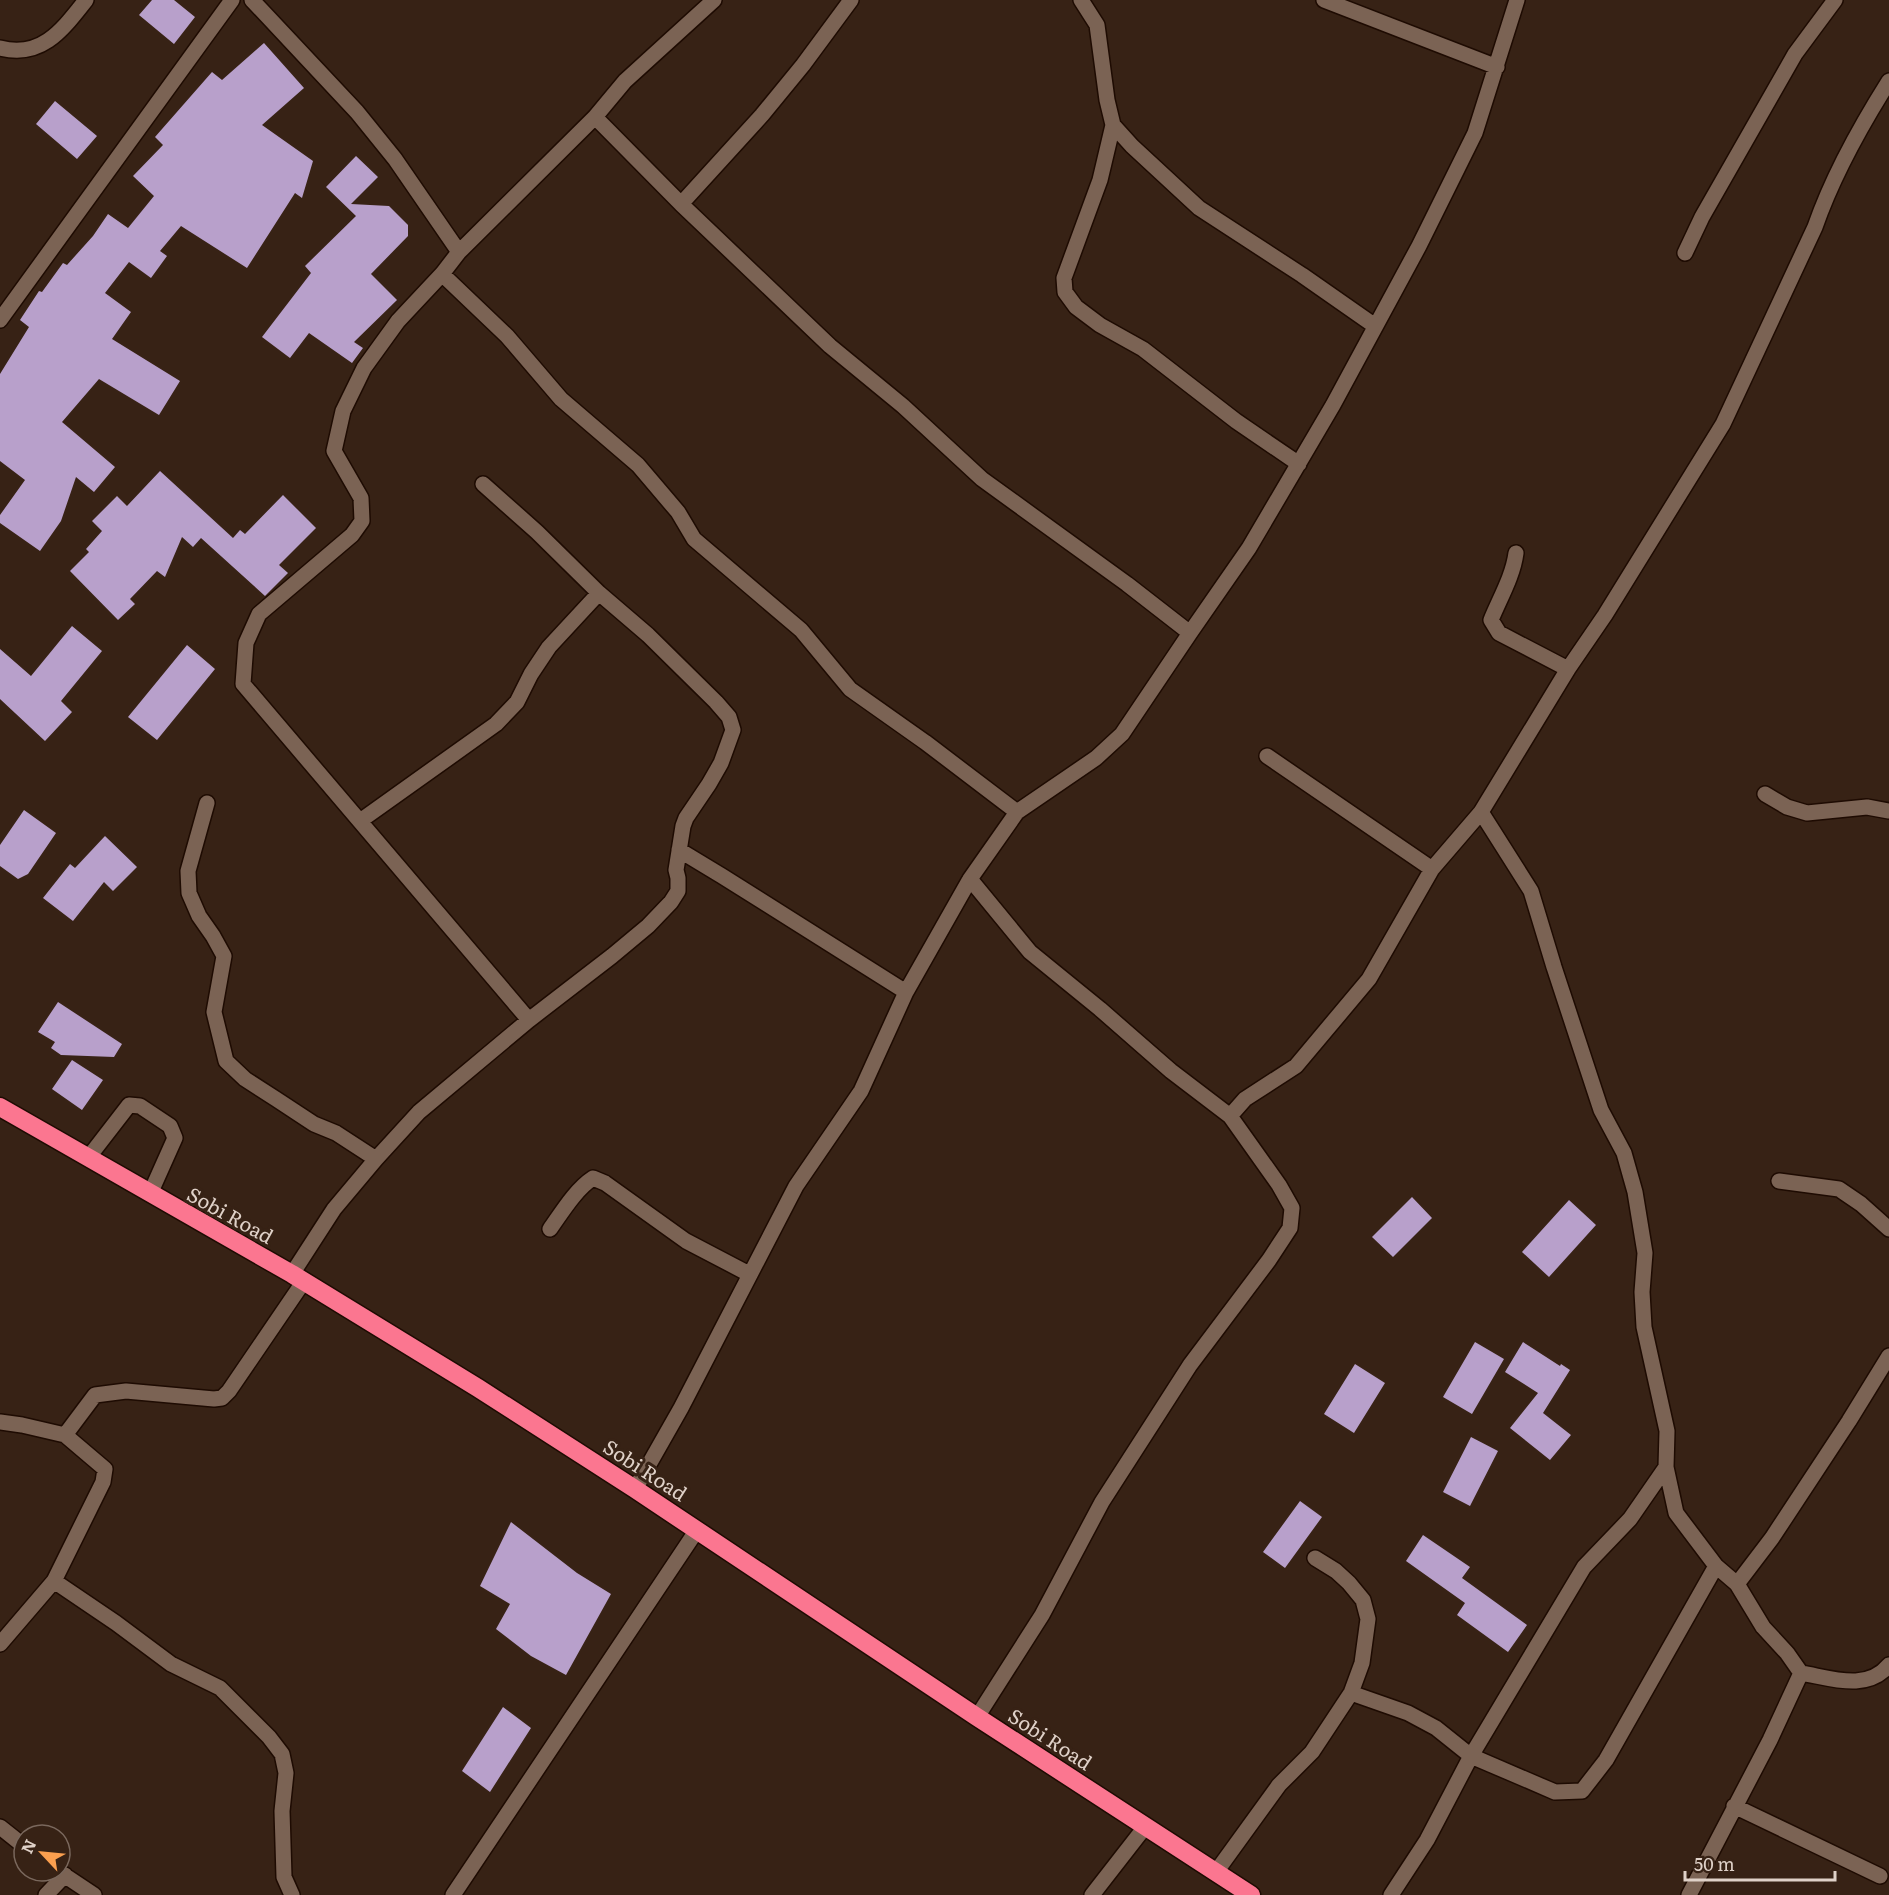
<svg xmlns="http://www.w3.org/2000/svg" width="1889" height="1895" viewBox="0 0 1889 1895" font-family="Literata,serif">
	<style>
		.building { fill: #b8a0cb }
		.lines { fill: none; stroke-linecap: round; stroke-linejoin: round }
		.minor-casing { stroke: #1e0b02; stroke-width: 18 }
		.highway-casing { stroke: #1e0b02; stroke-width: 21 }
		.minor { stroke: #7b6354; stroke-width: 15 }
		.highway { stroke: #fb7690; stroke-width: 18 }
		.labels { text-anchor: middle; dominant-baseline: central; stroke-width: 6; stroke-linejoin: round; paint-order: stroke }
		.street-label { font-size: 20px; fill: #dfd1c8; stroke: #372215 }
	</style>
	<rect width="100%" height="100%" fill="#372215"/>
	<path class="building" d="M152 0H174L195 17 174 44 139 15Z
		M264 43 304 88 262 125 313 161 302 198 295 193 247 268 181 226 160 251 167 256 151 278 129 262 105 293 131 312 112 339 180 381 159 415 99 379 62 422 115 467 94 492 76 477 61 521 40 551 0 523V515L25 480 0 461V374L29 327 20 320 39 291 42 292 63 263 67 265 93 236 108 214 128 228 154 196 133 176 163 145 155 137 212 72 222 80Z
		M55 101 97 136 77 159 36 124Z
		M356 156 378 177 351 204 389 206 408 225V236L371 274 397 300 354 342 363 348 352 363 309 333 290 358 262 337 311 273 305 266 356 216 326 187Z
		M160 471 233 538 240 530 245 534 283 495 316 528 279 565 288 573 265 596 201 538 193 547 182 537 165 577 157 571 130 599 135 604 118 620 70 571 89 552 86 549 102 531 92 521 117 496 127 506Z
		M72 626 102 651 61 701 72 712 45 741 0 699V649L31 676Z
		M187 645 215 669 157 740 128 717Z
		M24 810 56 833 28 874 18 879 0 866V845Z
		M105 836 137 867 113 891 104 882 73 921 43 898 70 864 75 868Z
		M58 1002 122 1044 114 1057 61 1055 51 1048 55 1042 38 1032Z
		M72 1060 103 1080 82 1110 52 1089Z
		M1412 1197 1432 1218 1393 1257 1372 1237Z
		M1569 1200 1596 1225 1549 1277 1522 1252Z
		M1475 1342 1504 1359 1472 1414 1443 1397Z
		M1523 1342 1560 1366 1561 1364 1570 1370 1543 1413 1571 1435 1550 1460 1510 1428 1538 1393 1505 1372Z
		M1355 1364 1385 1383 1354 1433 1324 1414Z
		M1471 1437 1498 1451 1470 1506 1443 1492Z
		M1300 1501 1322 1517 1285 1568 1263 1552Z
		M511 1522 577 1573 611 1594 566 1675 531 1656 496 1629 510 1604 480 1586Z
		M1423 1535 1470 1567 1462 1578 1527 1625 1508 1652 1457 1615 1465 1603 1406 1561Z
		M503 1707 531 1728 490 1792 462 1771Z"/>
	<g class="lines">
		<g class="minor-casing">
			<path id="minor" d="M252 0 357 112 395 159 459 252
				M1081 0 1097 25 1107 100 1113 125 1132 146 1199 208 1302 275 1375 326
				M1324 0 1497 67
				M0 48C42 59 63 29 86 0
				M595 117 681 204 830 346 903 406 982 479 1127 584 1190 633
				M1113 125 1100 180 1064 278 1065 292 1076 307 1100 325 1143 349 1236 421 1299 464
				M681 204 762 115 803 65 851 0
				M1685 253 1702 217 1795 54 1835 0
				M442 274 507 336 561 399 638 465 678 512 694 539 801 630 850 689 925 742 1017 812
				M0 320 232 0
				M1516 553C1513 576 1500 598 1491 620L1499 633 1568 669
				M1267 756 1432 869
				M1765 794 1787 807 1807 813 1867 807 1889 811
				M207 803 188 871 189 893 199 916 213 936 224 956 214 1012 226 1061 245 1079 276 1099 314 1124 336 1133 376 1159
				M1481 812 1531 891 1554 967 1601 1110 1624 1153 1635 1192 1645 1253 1642 1292 1644 1327 1667 1431 1666 1467 1676 1513 1716 1566 1737 1584 1763 1627 1787 1653 1801 1673C1831 1678 1867 1692 1889 1665
				M360 821 496 724 517 702 531 674 549 647 599 593
				M679 850 722 876 906 992
				M970 879 1030 952 1100 1009 1171 1071 1230 1116 1279 1185 1292 1208 1290 1228 1269 1260 1190 1365 1102 1502 1042 1615 977 1717
				M529 1020 243 684 246 643 259 614 352 535 362 521 361 498 334 451 343 411 364 368 398 321 442 274 459 252 595 117 625 81 714 0
				M1230 1116 1245 1099 1296 1066 1369 979 1432 869 1481 812 1568 669 1605 615 1723 424 1815 227C1833 175 1860 127 1889 81
				M88 1158 129 1105 140 1106 170 1126 175 1138 150 1194
				M1779 1181 1839 1189 1861 1204 1889 1229
				M550 1229C562 1212 576 1189 593 1178L605 1183 686 1241 749 1274
				M292 1274 334 1209 376 1159 419 1112 529 1020 612 956 648 926 671 902 678 891V878L676 870 683 826 686 818 709 784 721 763 733 730 729 717 716 702 648 635 599 593 537 532 483 484
				M0 1422 22 1425 65 1435 95 1395 126 1391 214 1399 222 1398 229 1391 304 1281
				M635 1489 681 1408 796 1186 861 1091 906 992 970 879 1017 812 1096 758 1122 734 1190 633 1249 548 1333 405 1419 246 1475 133 1517 0
				M54 1581 103 1482 105 1469 65 1435
				M1737 1584 1772 1538 1849 1421 1889 1356
				M0 1644 54 1581 116 1623 171 1664 220 1688 269 1737 282 1754 286 1773 282 1811 284 1877 292 1895
				M1351 1693 1408 1713 1436 1728 1471 1756 1555 1792 1582 1791 1606 1760 1716 1566
				M1734 1806 1880 1876
				M0 1827 24 1846
				M58 1871 94 1895
				M1216 1872 1279 1785 1312 1752 1351 1693 1362 1663 1368 1619 1363 1600 1349 1583 1336 1571 1315 1558
				M46 1895 65 1875
				M453 1895 697 1530
				M1092 1895 1145 1827
				M1391 1895 1427 1840 1471 1756 1584 1567 1630 1519 1666 1467
				M1689 1895 1770 1740 1801 1673"/>
		</g>
		<g class="highway-casing">
			<path id="highway" d="M0 1107 292 1274 478 1388 635 1489 977 1717 1251 1895"/>
		</g>
		<use href="#minor" class="minor"/>
		<use href="#highway" class="highway"/>
	</g>
	<g class="labels">
		<g class="street-label">
			<text transform="translate(231 1214) rotate(29)">Sobi Road</text>
			<text transform="translate(646 1469) rotate(33)">Sobi Road</text>
			<text transform="translate(1051 1738) rotate(33)">Sobi Road</text>
		</g>
	</g>
	<g transform="translate(42 1853) rotate(296)"><circle r="28" fill="#372215" stroke="#7a685d" stroke-width="1.5"/>
	<path d="M0-4.5L10 22L0 15L-10 22Z" fill="#fa9f4f"/>
	<text y="-9" font-size="16" font-weight="bold" text-anchor="middle" fill="#dfd1c8">N</text>
	</g>
	<path d="M1685 1871v9h150v-9" fill="none" stroke="#dfd1c8" stroke-width="3"/>
	<text x="1694" y="1871" font-size="18" fill="#dfd1c8" stroke="#372215" stroke-width="4.5" paint-order="stroke">50 m</text>
</svg>
